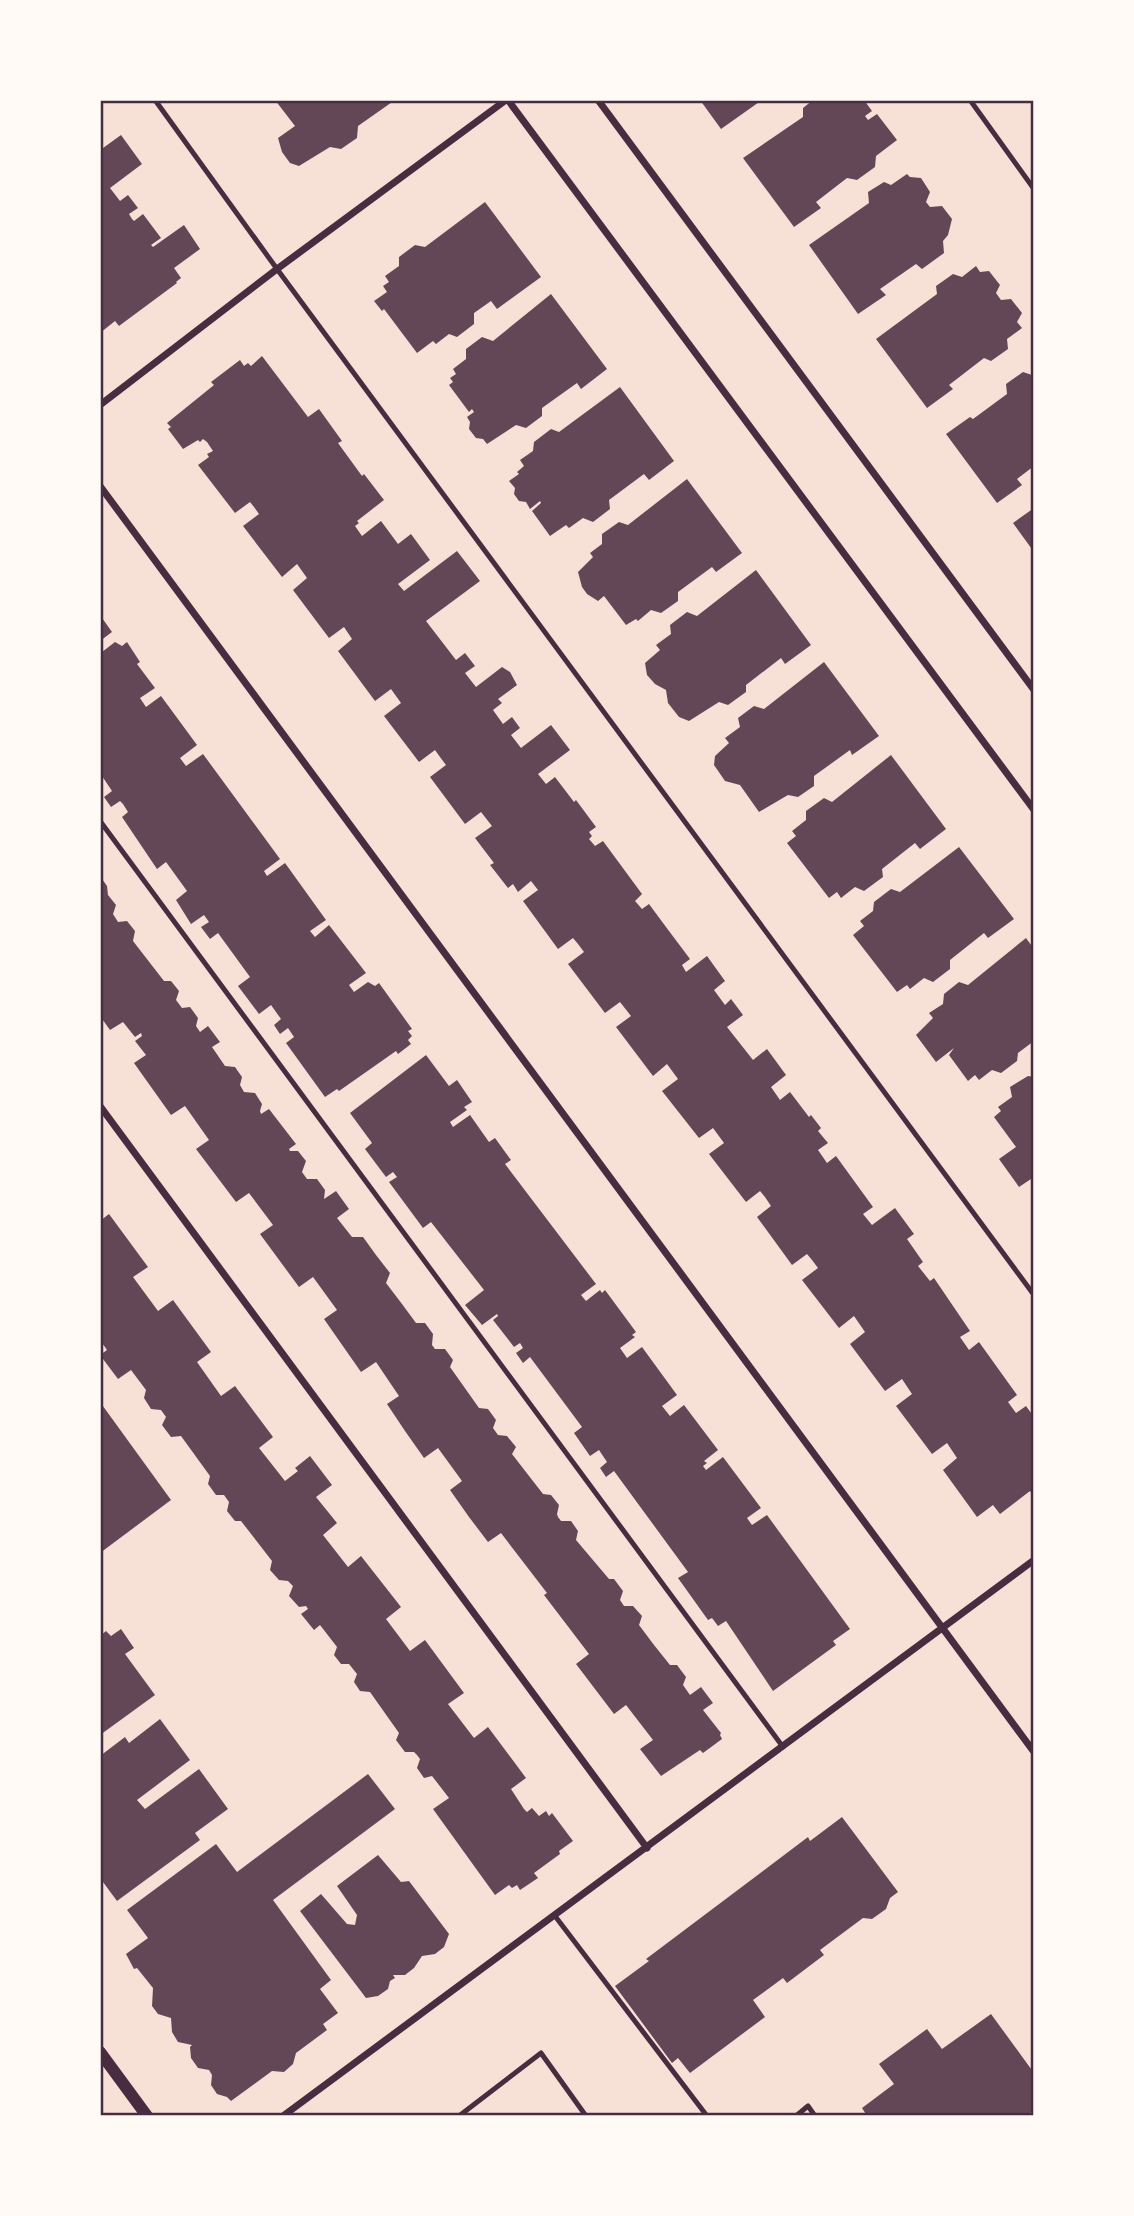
<svg xmlns="http://www.w3.org/2000/svg" width="1134" height="2216" viewBox="0 0 1134 2216" font-family="'Open Sans',sans-serif">
	<style>
		.building { fill: #644757 }
		.lines { fill: none; stroke-linecap: round; stroke-linejoin: round }
		.service { stroke: #4a2c40; stroke-width: 5 }
		.minor { stroke: #4a2c40; stroke-width: 7 }
		.tertiary { stroke: #4a2c40; stroke-width: 12 }
		.neatline { fill: none; stroke: #4a2c40; stroke-width: 2.5 }
	</style>
	<rect width="100%" height="100%" fill="#f7e1d7"/>
	<path class="building" d="M275 100H395L358 126 357 138 341 149 330 147 299 166 290 163 282 152 278 138 295 126Z
		M700 100H762L721 129Z
		M813 100H864L872 111 865 116 868 120 877 114 897 140 876 156 875 167 857 180 847 178 816 202 821 208 794 227 743 158 803 117V108Z
		M121 135 142 164 110 188 120 201 128 195 138 208 129 214 132 219 134 221 143 214 161 238 151 245 153 247 184 225 200 249 174 268 181 278 176 282 177 283 119 326 115 321 100 333V144L103 148Z
		M907 174 910 177 921 178 930 192 926 202 930 207 942 206 952 219 948 235 943 241 944 253 922 269 916 264 880 289 886 295 858 314 809 245 869 203 868 192 884 182 891 185Z
		M485 202 541 277 497 309 491 301 474 313V324L457 337 449 334 436 344 433 341 417 353 384 309 382 311 374 301 387 292 383 286 389 282 385 276 399 266V257L415 245 425 247Z
		M976 266 980 272 989 271 1000 285 996 293 1001 300 1011 299 1022 313 1017 322 1022 328 1007 339 1008 349 991 361 984 358 949 385 953 389 927 408 876 339 937 294 936 286 953 274 962 277Z
		M551 294 607 369 581 389 577 383 542 408V416L526 428 516 425 487 444 483 439 476 438 469 429 470 422 467 417 474 412 472 409 469 412 449 385 453 382 450 378 456 374 453 369 466 359V349L482 337 493 341Z
		M262 356 308 417 319 409 342 441 338 443 362 476 364 474 384 500 357 521 359 523 355 526 362 536 381 521 398 544 411 534 430 560 398 584 404 591 457 551 480 581 426 621 456 660 465 653 475 666 465 673 476 687 502 667 510 672 517 685 498 699 502 703 493 710 503 724 512 717 520 728 511 735 521 748 551 725 570 750 538 774 546 784 555 777 574 802 576 800 596 827 589 832 592 836 589 839 595 846 603 841 642 894 635 901 642 909 649 904 666 927 690 959 682 965 686 972 707 956 725 981 714 990 725 1005 731 999 743 1015 727 1027 753 1060 767 1049 786 1075 771 1087 780 1100 790 1092 809 1117 811 1115 821 1128 818 1131 828 1143 818 1150 827 1163 836 1156 873 1207 863 1214 872 1225 895 1208 914 1234 907 1239 923 1262 918 1266 930 1281 934 1278 970 1331 960 1337 969 1350 979 1342 1017 1395 1008 1402 1016 1413 1026 1406 1034 1417V1496L1030 1491 1000 1514 993 1505 977 1517 943 1470 957 1458 947 1443 932 1454 896 1406 912 1394 902 1379 885 1391 850 1344 865 1332 854 1316 839 1328 802 1280 818 1268 812 1260 807 1254 792 1265 757 1217 771 1206 765 1197 760 1191 746 1202 709 1154 724 1143 713 1128 699 1138 662 1091 678 1079 667 1064 653 1076 616 1027 631 1016 620 1002 605 1013 568 964 584 952 578 944 573 938 558 949 523 901 538 890 531 881 518 892 513 884 508 888 490 865 494 863 475 838 492 826 481 812 465 824 430 777 446 765 440 757 435 750 419 762 384 716 401 703 391 689 375 701 338 651 352 639 344 627 329 638 293 590 307 578 297 564 282 577 243 526 259 514 254 507 250 502 235 513 198 465 209 457 207 454 213 451 207 442 203 439 200 442 198 440 183 449 168 429 171 427 167 423 214 385 211 382 240 360 244 366 248 363 251 366Z
		M1023 372 1032 375 1034 373V466L1017 479 1022 485 997 503 946 434 970 417 973 419 1007 394 1006 384Z
		M620 387 674 461 649 480 644 474 609 500 610 509 593 522 583 518 569 528 566 525 550 536 532 511 541 503 540 501 530 509 526 502 519 501 514 494 515 488 509 481 519 474 517 472 524 466 520 460 533 451 534 442 551 429 559 432Z
		M687 479 742 553 716 572 712 567 678 592V601L661 613 651 610 638 621 636 619 626 625 604 596 598 601 587 594 582 587 578 572 593 557 590 553 602 544V534L619 522 628 525Z
		M1034 508V552L1013 523Z
		M756 570 811 645 785 664 781 658 746 685V692L728 705 719 702 689 721 679 717 668 703 666 690 655 684 647 675 645 663 660 650 656 645 671 634 670 625 687 612 697 616Z
		M100 615 112 632 100 641Z
		M115 642 122 646 127 642 140 662 137 664 155 688 140 698 146 707 161 696 197 745 180 758 186 766 203 754 280 859 264 871 267 876 285 863 326 920 310 931 315 937 329 925 366 973 349 985 354 992 368 982 375 986 379 983 412 1029 408 1031 412 1036 408 1040 411 1044 398 1054 396 1051 339 1091 337 1089 325 1097 286 1043 294 1037 288 1028 280 1034 274 1025 281 1019 271 1005 259 1014 238 986 250 977 218 933 210 939 201 927 209 922 204 915 191 924 176 900 187 891 166 862 157 869 122 817 128 812 123 804 120 801 111 807 104 797 112 791 100 773V648L102 652Z
		M824 662 879 736 852 755 850 750 814 776V786L798 797 788 795 759 812 740 785 725 781 714 765 715 756 729 743 725 738 740 727 738 718 754 706 764 709Z
		M891 755 946 829 920 849 915 843 882 869 883 877 864 891 855 887 841 898 837 892 829 898 787 843 796 836 792 831 806 820V811L824 798 832 802Z
		M959 847 1014 919 988 938 984 933 950 960V969L933 982 924 978 910 989 907 985 897 992 853 935 864 926 860 921 873 911 874 902 891 889 900 892Z
		M100 876 107 886 108 895 116 905 113 914 118 922 127 921 135 931 133 941 164 981H171L179 991 176 1000 182 1008 190 1007 198 1018 196 1026 200 1032 208 1026 220 1042 212 1047 225 1066 235 1067 242 1077 240 1085 244 1092 255 1093 262 1104 260 1111 261 1114 269 1109 296 1144 289 1149 290 1151H298L306 1161 302 1172 307 1179H317L325 1190 324 1199 336 1191 349 1209 337 1218 352 1237H363L376 1255 390 1273 386 1283 402 1304 416 1323H425L433 1334 432 1345 435 1349H445L453 1360 450 1367 479 1408 488 1409 496 1420 493 1428 498 1435 507 1436 516 1447 512 1454 543 1494 551 1495 559 1505 557 1514 558 1517 561 1521H571L578 1531 576 1540 609 1579H614L623 1591 620 1600 624 1606H633L642 1616 639 1625 654 1645 670 1665H677L686 1677 683 1685 690 1695 701 1687 713 1703 703 1710 721 1733 720 1735 722 1739 703 1753 700 1750 661 1776 640 1749 653 1740 626 1705 614 1714 576 1664 589 1654 544 1595 547 1593 501 1533 488 1542 469 1517 450 1490 462 1481 438 1448 424 1458 405 1431 387 1404 399 1396 376 1362 361 1372 324 1319 337 1310 313 1277 299 1287 260 1234 273 1225 249 1193 236 1202 196 1149 209 1140 185 1106 171 1115 134 1063 146 1055 135 1041 142 1036 141 1033 135 1037 123 1022 110 1030 100 1016Z
		M1026 938 1034 949V1041L1018 1053 1017 1061 1001 1073 992 1070 979 1080 975 1075 968 1081 949 1055 954 1048 936 1062 916 1035 933 1018 929 1013 943 1004 944 994 959 982 968 985Z
		M426 1055 449 1086 457 1080 472 1102 464 1107 467 1110 450 1122 453 1127 470 1115 489 1142 495 1138 511 1160 505 1164 596 1284 581 1295 586 1301 600 1290 602 1293 605 1290 636 1332 632 1335 635 1337 620 1348 627 1358 642 1347 677 1395 662 1406 670 1416 684 1405 718 1450 704 1461 707 1463 703 1466 706 1470 723 1457 761 1508 747 1518 752 1525 767 1515 850 1629 833 1641 836 1645 773 1691 726 1621 718 1626 712 1618 708 1620 678 1578 688 1572 614 1471 606 1477 600 1468 607 1462 599 1450 590 1456 574 1433 582 1427 530 1357 523 1363 516 1353 523 1348 520 1343 514 1347 493 1320 498 1316 497 1314 482 1325 465 1305 484 1290 431 1222 423 1228 389 1182 397 1177 393 1172 386 1177 365 1149 372 1143 350 1113Z
		M1028 1076 1034 1077V1177L1019 1187 999 1159 1016 1147 994 1117 1001 1111 998 1107 1012 1097 1010 1087Z
		M109 1214 148 1267 133 1277 158 1311 173 1300 211 1352 197 1362 221 1396 235 1386 273 1437 259 1448 285 1481 298 1471 295 1468 310 1456 332 1485 316 1497 337 1523 323 1535 348 1567 361 1556 401 1607 386 1619 410 1651 425 1640 464 1693 448 1704 474 1738 488 1727 526 1778 511 1789 524 1809 527 1812 532 1808 539 1816 546 1811 549 1816 552 1813 573 1841 559 1851 560 1854 534 1873 538 1878 520 1890 517 1885 512 1888 509 1885 495 1895 433 1809 449 1798 432 1776 424 1778 417 1768 420 1759 417 1755 414 1752H405L396 1740 399 1733 370 1692 360 1691 354 1682 357 1674 349 1664H341L334 1655 337 1647 320 1625 314 1630 301 1614 308 1609 306 1606 299 1607 289 1596 293 1586 288 1581 279 1580 270 1570 272 1561 241 1521H235L227 1511 229 1502 224 1495H216L208 1484 210 1476 181 1436 171 1437 162 1425 166 1417 161 1410 151 1409 144 1398 146 1390 131 1370 118 1379 100 1355 107 1350 100 1340 103 1330 100 1327V1221Z
		M100 1402 171 1500 100 1553Z
		M121 1629 134 1648 125 1654 155 1695 100 1735V1636L106 1631 111 1636Z
		M160 1719 190 1760 137 1800 145 1809 199 1769 228 1809 195 1833 200 1840 117 1901 100 1878V1756L125 1737 129 1743Z
		M368 1774 395 1809 273 1900 331 1980 320 1989 338 2013 323 2024 327 2030 296 2053 293 2064 284 2072 272 2071 231 2101 227 2097 217 2094 211 2085 212 2075 209 2070 198 2068 191 2058 190 2047 192 2045 178 2042 172 2032 171 2018 158 2014 152 2006 153 1988 137 1968 134 1969 126 1954 148 1938 127 1910 216 1844 237 1872Z
		M842 1817 898 1892 890 1898 886 1909 872 1919 863 1918 820 1950 824 1955 787 1983 783 1978 753 2000 765 2017 690 2073 678 2058 672 2063 615 1986 649 1961 646 1959 808 1837 810 1841Z
		M378 1855 401 1882 409 1881 449 1934 444 1947 435 1954 422 1956 414 1968 405 1975H393L395 1978 390 1981 388 1989 378 1996 366 1998 300 1911 321 1894 347 1924 355 1925 357 1915 337 1886Z
		M991 2014 1034 2073V2110L1026 2116H867L862 2108 894 2084 879 2064 927 2029 942 2049Z"/>
	<g class="lines">
		<path class="service" d="M155 100 277 269 1034 1295
			M970 100 1034 189
			M100 821 783 1747
			M555 1916 707 2116
			M459 2116 541 2053 586 2116
			M796 2116 808 2106 815 2116"/>
		<path class="minor" d="M508 100 1034 810
			M598 100 1034 690
			M100 405 277 269 506 100
			M100 486 1034 1752
			M100 1106 647 1848
			M283 2116 1034 1560"/>
		<path class="tertiary" d="M100 2052 147 2116"/>
	</g>
	<rect width="1134" height="2216" fill="none" stroke="#fffaf5" stroke-width="203"/>
	<rect x="102" y="102" width="930" height="2012" class="neatline"/>
</svg>
